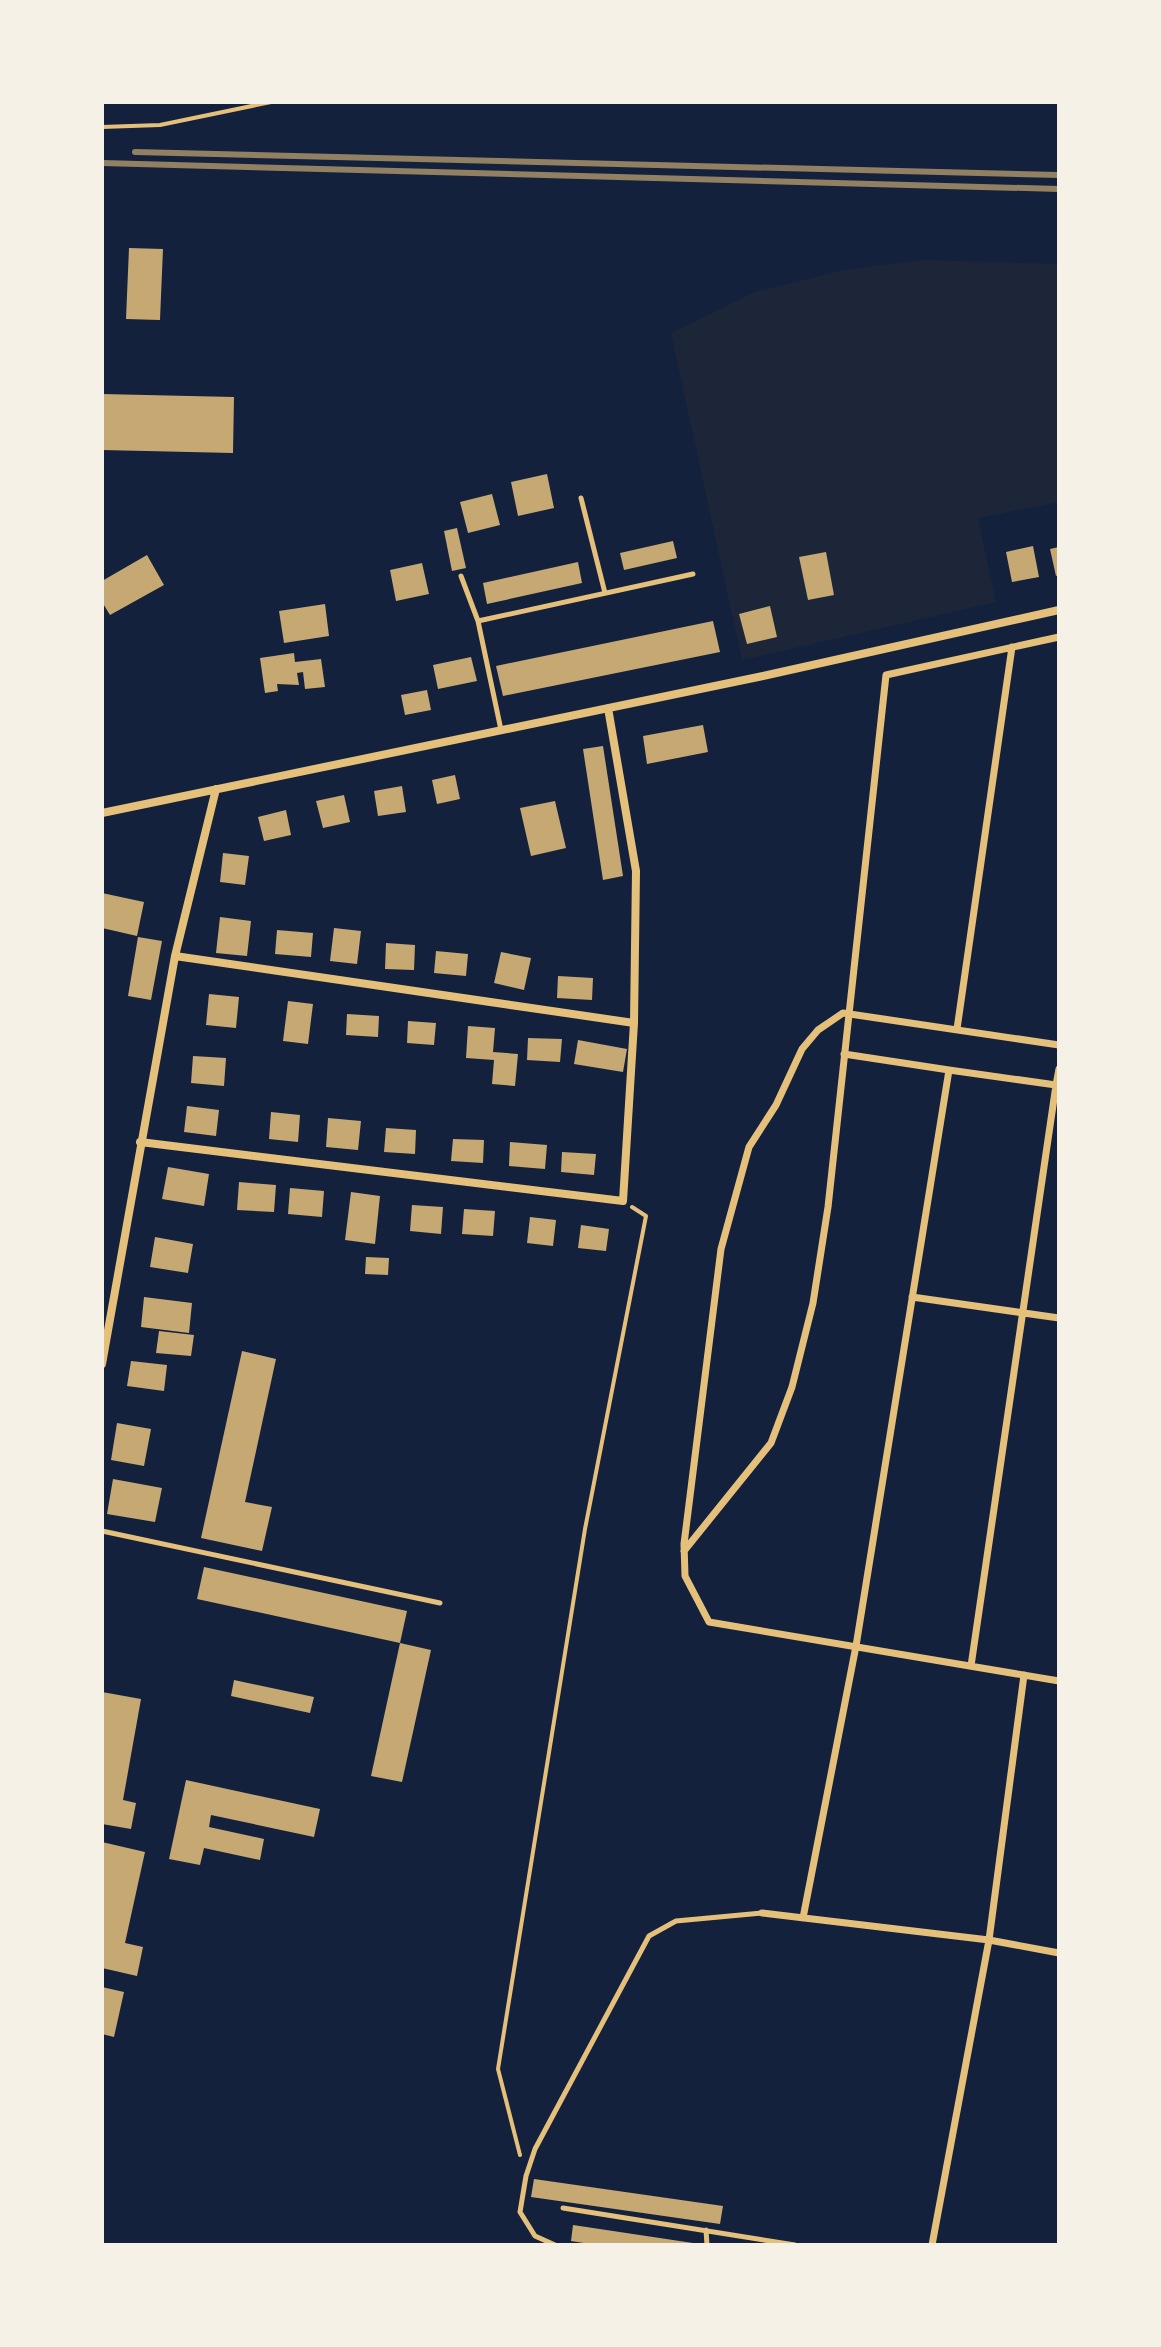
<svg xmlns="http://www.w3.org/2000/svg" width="1161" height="2347" viewBox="0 0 1161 2347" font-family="'Alegreya Sans',sans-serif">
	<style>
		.green { fill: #1d2539 }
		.building { fill: #c6a872 }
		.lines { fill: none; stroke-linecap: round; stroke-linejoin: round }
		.path { stroke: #e5c07b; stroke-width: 4 }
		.service { stroke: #e5c07b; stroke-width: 5 }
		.pedestrian { stroke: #e5c07b; stroke-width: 7 }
		.minor { stroke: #e5c07b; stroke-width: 8 }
		.rail { stroke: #918062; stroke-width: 6 }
	</style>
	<rect width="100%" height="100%" fill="#14213d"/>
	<path class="green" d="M924 260 1059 264V502L978 518 996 602 742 660 671 333 755 292 844 270Z"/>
	<path class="building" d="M129 248 163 249 160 320 126 319Z
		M102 394 234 397 233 453 102 450Z
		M547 474 554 508 518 516 511 482Z
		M492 494 500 525 468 533 460 502Z
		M457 528 466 568 452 571 444 531Z
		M673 541 677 558 624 570 620 553Z
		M1033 546 1039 577 1012 582 1006 552Z
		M1059 547V575L1056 576 1050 549Z
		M826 552 834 595 808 600 799 557Z
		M147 555 164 585 110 615 102 602V581Z
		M578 562 582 583 487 604 483 583Z
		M422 563 429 594 396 601 390 570Z
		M325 604 329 636 284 643 279 611Z
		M770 606 777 637 747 644 739 614Z
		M713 621 720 652 503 696 496 666Z
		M294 653 295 662 321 659 325 687 305 689 303 672 297 673 299 685 277 684 278 691 265 693 260 658Z
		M471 657 477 681 438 689 433 665Z
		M427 690 431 710 405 715 401 695Z
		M703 725 708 752 647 764 643 736Z
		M603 746 623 876 603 880 583 749Z
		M455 775 460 799 437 804 432 780Z
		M402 786 406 812 378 816 374 791Z
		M344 795 350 822 323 828 316 801Z
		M555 801 566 848 531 856 520 808Z
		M286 810 291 835 264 841 258 817Z
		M223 853 249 856 245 885 220 882Z
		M102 893 144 902 137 936 102 928Z
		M220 917 251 921 247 956 216 953Z
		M334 928 361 931 357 964 330 961Z
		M277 930 313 933 311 957 275 954Z
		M138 937 162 941 151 1000 128 996Z
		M386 943 415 945 414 970 385 969Z
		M436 951 468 954 466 976 434 973Z
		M501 952 531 958 524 990 494 983Z
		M558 976 593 978 592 1000 557 998Z
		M209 994 239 997 236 1028 206 1025Z
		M288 1001 313 1004 308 1044 283 1041Z
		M347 1014 379 1016 378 1037 346 1035Z
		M408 1021 436 1023 434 1045 407 1043Z
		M468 1026 495 1028 493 1052 518 1054 515 1086 492 1084 494 1060 466 1058Z
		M528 1038 562 1039 560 1062 527 1060Z
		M578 1040 627 1049 623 1072 574 1064Z
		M193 1056 226 1058 224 1086 191 1083Z
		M187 1106 219 1110 216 1136 184 1132Z
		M271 1112 300 1115 298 1142 269 1139Z
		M328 1118 361 1121 358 1150 326 1147Z
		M386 1128 416 1130 415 1154 384 1152Z
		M453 1139 484 1140 483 1163 451 1161Z
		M510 1142 547 1145 545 1169 509 1166Z
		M562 1152 596 1154 594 1175 561 1172Z
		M168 1167 209 1174 204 1206 162 1199Z
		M239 1182 276 1185 274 1212 237 1210Z
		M290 1188 324 1191 322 1217 288 1214Z
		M351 1192 380 1196 375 1244 345 1240Z
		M412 1205 443 1207 441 1234 410 1231Z
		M464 1209 495 1211 493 1236 462 1234Z
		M530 1217 556 1220 553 1246 527 1243Z
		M581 1225 609 1229 606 1251 578 1248Z
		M155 1237 193 1244 188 1273 150 1267Z
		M366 1257 389 1258 388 1275 365 1274Z
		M144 1297 192 1303 189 1333 141 1327Z
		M159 1331 194 1335 191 1356 156 1353Z
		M242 1351 276 1359 245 1502 272 1507 262 1551 201 1538Z
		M131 1361 167 1365 164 1391 127 1386Z
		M117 1423 151 1429 144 1466 111 1460Z
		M113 1479 162 1488 155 1522 107 1514Z
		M204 1567 407 1611 400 1643 197 1599Z
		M400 1643 431 1650 402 1782 371 1776Z
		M234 1680 314 1697 310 1713 231 1696Z
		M102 1692 141 1699 123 1800 136 1803 131 1829 102 1824Z
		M186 1780 320 1809 314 1837 211 1815 209 1827 264 1839 260 1860 204 1848 200 1865 169 1859Z
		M102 1842 145 1852 125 1943 143 1947 137 1976 102 1968Z
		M102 1987 124 1992 114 2037 102 2034Z
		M534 2179 723 2206 720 2224 531 2197Z
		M573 2225 693 2243 692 2245H596L571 2241Z"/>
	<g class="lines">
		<path class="path" d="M102 127 160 125 271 102
			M520 2155 498 2069 585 1529 646 1216 632 1207"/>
		<path class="service" d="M581 498 605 593
			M461 576 478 621
			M501 730 478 621 693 574
			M102 1531 440 1603
			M563 2208 795 2245
			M706 2230 707 2245
			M555 2245 535 2236 520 2212 526 2176 535 2149 649 1936 676 1921 762 1913"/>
		<path class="pedestrian" d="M957 1029 1012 647
			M1059 1045 843 1013 818 1030 802 1049 776 1105 749 1147 721 1249 684 1544 685 1576 709 1622 1059 1681
			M949 1070 1056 1085 1059 1069
			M912 1297 1059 1318
			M684 1551 771 1443 792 1387 813 1303 828 1207 886 675 1059 637
			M971 1666 1056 1085
			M762 1913 989 1940 1024 1675
			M803 1918 856 1646 949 1070 844 1054
			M932 2245 989 1940 1059 1953"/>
		<path class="minor" d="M102 813 763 676 1059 610
			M175 956 634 1023
			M140 1142 623 1201 634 1023 636 871 608 708
			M102 1364 175 956 216 789"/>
		<path class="rail" d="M135 152 1059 175
			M102 163 1059 189"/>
	</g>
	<rect width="1161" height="2347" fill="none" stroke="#f6f1e7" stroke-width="208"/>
</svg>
